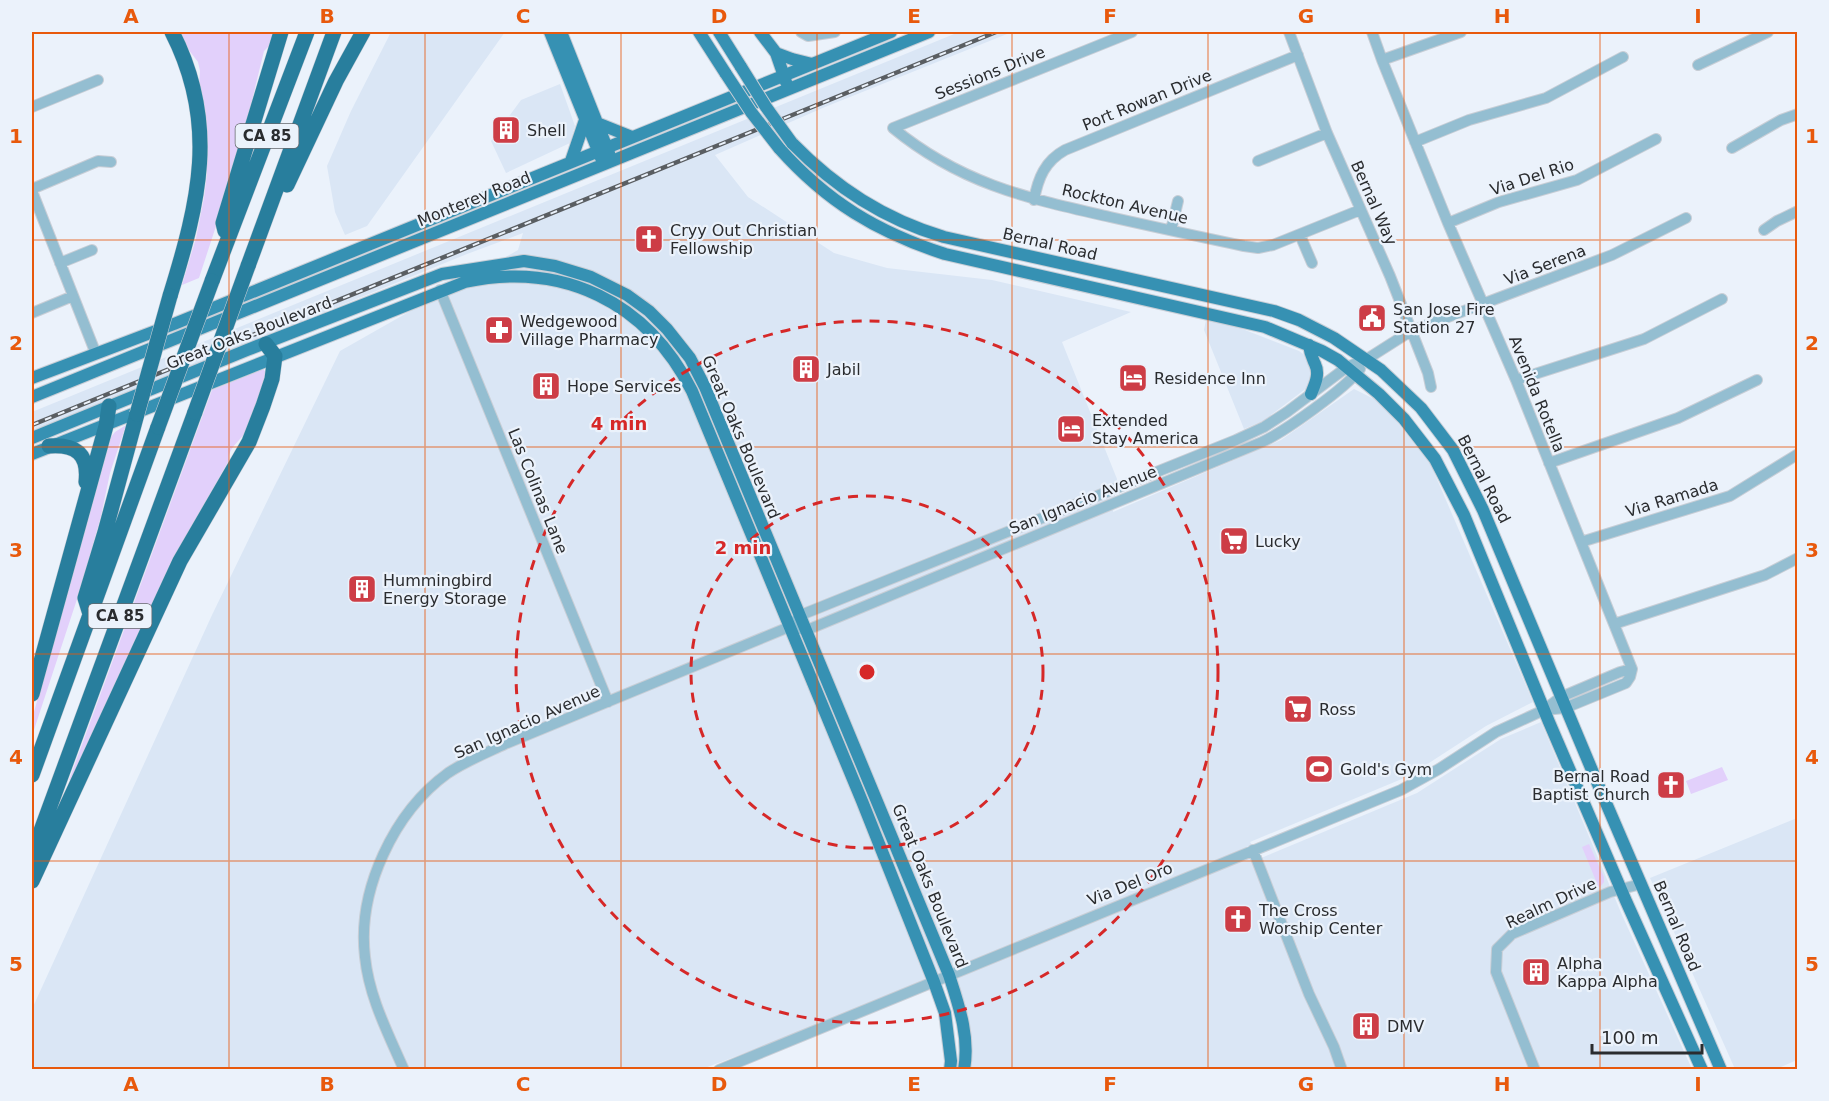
<svg xmlns="http://www.w3.org/2000/svg" width="1829" height="1101" viewBox="0 0 1829 1101" font-family="'DejaVu Sans',sans-serif">
	<style>
		.built { fill: #dae6f5 }
		.green { fill: #e2d0fb }
		.lines { fill: none; stroke-linecap: round; stroke-linejoin: round }
		.minor-casing { stroke: #c8ced6; stroke-width: 12 }
		.major-casing { stroke: #c8ced6; stroke-width: 14 }
		.highway-casing { stroke: #c8ced6; stroke-width: 16 }
		.minor { stroke: #94bed1; stroke-width: 10 }
		.major { stroke: #3691b3; stroke-width: 12 }
		.highway { stroke: #287e9d; stroke-width: 15 }
		.rail-casing { stroke: #5a5e62; stroke-width: 4.5 }
		.rail { stroke: #ebf2fb; stroke-width: 2; stroke-dasharray: 7; stroke-linecap: butt }
		.major-bridge-casing { stroke: #c8ced6; stroke-width: 14; stroke-linecap: butt }
		.highway-bridge-casing { stroke: #c8ced6; stroke-width: 16; stroke-linecap: butt }
		.major-bridge { stroke: #3691b3; stroke-width: 12 }
		.highway-bridge { stroke: #287e9d; stroke-width: 15 }
		.grid { fill: none; stroke: #e8590c; stroke-width: 1.5; stroke-opacity: 0.55 }
		.ring { fill: none; stroke: #d62828; stroke-width: 3; stroke-dasharray: 10 8 }
		.labels { text-anchor: middle; dominant-baseline: central; stroke-width: 4.5; stroke-linejoin: round; paint-order: stroke }
		.shield { fill: #ebf2fb; stroke: #64676c; stroke-width: 1.5 }
		.shield-label { font-size: 15px; font-weight: bold; fill: #2a2c2f }
		.street-label { font-size: 16px; fill: #2a2c2f; stroke: #ebf2fb }
		.poi-label { font-size: 16px; fill: #2a2c2f; stroke: #ebf2fb; text-anchor: start }
		.centre { fill: #d62828; stroke: #ebf2fb; stroke-width: 3 }
		.ring-label { font-size: 18px; text-anchor: middle; font-weight: bold; fill: #d62828; stroke: #ebf2fb; stroke-width: 4.5; stroke-linejoin: round; paint-order: stroke }
		.neatline { fill: none; stroke: #e8590c; stroke-width: 2 }
		.grid-label { font-size: 20px; text-anchor: middle; font-weight: bold; fill: #e8590c }
	</style>
	<rect width="100%" height="100%" fill="#ebf2fb"/>
	<path class="built" d="M391 32H505L367 226 345 235 335 212 327 166 351 111Z
		M959 32H1012L825 107 715 155 748 197 834 253 887 268 992 280 1131 312 1062 342 1117 479 1113 512 1281 440 1354 389 1382 403 1430 463 1533 702 1486 726 1409 776 1250 842 1261 858 1417 793 1501 739 1541 722 1622 915 1692 1069H968L970 1049 945 979 702 1069H32V1009L212 615 340 351 518 250 523 233 467 254 32 431V412Z
		M560 84 575 126 570 143 506 173 491 141 521 100Z
		M1206 320 1232 325 1299 351 1315 363 1308 387 1263 421 1244 429 1204 330Z
		M1797 818V1060L1776 1069H1735L1650 878Z"/>
	<path class="green" d="M180 32H277L273 42 264 51 237 162 199 278 182 285 196 238 204 198 207 174 206 127 199 85 200 71 198 62 188 49Z
		M263 369 266 372C260 392 255 413 245 432 240 442 228 447 229 460L178 551 75 782 69 780 212 390Z
		M126 425 110 473 101 516 82 584 32 736V719L111 437 115 432Z
		M1722 767 1728 780 1691 794 1686 781Z
		M1589 844 1604 877V882L1600 887 1571 898 1568 893 1596 881 1582 847Z"/>
	<g class="lines">
		<g class="minor-casing">
			<path id="minor" d="M801 32 808 36 835 32
				M1132 32 893 128C961 184 1027 198 1110 217 1155 227 1200 237 1244 246L1258 248 1273 245 1360 210
				M1289 32 1327 133 1390 276 1428 373 1431 387
				M1372 32 1382 60 1448 223 1516 380 1632 669
				M1382 60 1461 32
				M1698 65 1768 32
				M32 107 98 80
				M1415 142 1469 120 1546 98 1623 57
				M1732 148 1781 120 1798 114
				M1258 161 1327 133
				M32 189 98 161 111 162
				M32 191 96 354
				M1034 200C1038 178 1045 161 1065 150L1298 55
				M1448 223 1499 202 1577 180 1656 139
				M1171 230 1178 201
				M1764 230 1777 221 1798 211
				M1300 235 1312 263
				M60 263 92 250
				M440 290 608 702
				M32 313 73 296
				M1516 380 1644 339 1722 299
				M1549 463 1678 418 1757 380
				M1581 542 1730 496 1798 454
				M1614 624 1765 575 1798 558
				M789 627 807 630 1262 442C1284 432 1346 388 1360 369
				M1544 710 1565 708 1626 683 1630 677 1632 669
				M1253 850 1309 994 1334 1047 1342 1070
				M404 1070C388 1033 369 997 365 957 357 890 394 812 448 773 466 761 486 753 505 744L789 627 801 615 1236 440 1264 427 1287 412 1347 367 1367 359 1411 331 1612 255 1686 218
				M719 1070 1401 790 1439 769 1496 732 1544 710 1561 697 1620 672 1632 669
				M1535 1070 1496 972 1497 949 1512 934 1610 892 1641 884"/>
		</g>
		<g class="major-casing">
			<path id="major" d="M550 32 601 158
				M561 32 609 153
				M699 32 726 74
				M719 32 741 67
				M760 32 776 53 786 82
				M776 53 792 59 812 64
				M597 123 632 137
				M792 143C836 188 884 219 944 237L1274 311 1299 320 1334 338 1381 370 1421 408 1453 450 1483 510 1594 775 1721 1070
				M779 148C827 202 877 232 945 254L1265 327 1322 351 1338 360 1379 394 1404 419 1435 459 1464 515 1549 722 1626 901 1702 1070
				M571 161 585 120
				M1309 345C1310 354 1312 357 1315 364 1320 374 1315 384 1311 394
				M32 378 174 324 891 32
				M32 397 929 32
				M32 438 247 350 442 274 524 261 555 266 591 277 627 295 649 311 667 329 690 358 705 387 949 975C959 1006 970 1037 964 1070
				M32 454 465 282C563 261 647 302 692 391L862 801 934 982 945 1013 951 1061 950 1070"/>
		</g>
		<g class="highway-casing">
			<path id="highway" d="M287 185 336 81 363 32
				M225 231 223 223 281 32
				M248 266 334 32
				M212 281 307 32
				M170 296C199 202 219 124 172 32
				M49 446C76 444 89 454 86 482
				M90 614 85 598 105 532 137 414
				M32 694 106 426 109 406
				M32 775 158 427
				M32 855 195 412
				M32 881 180 561 249 442 263 406 272 379 275 356 266 344"/>
		</g>
		<use href="#minor" class="minor"/>
		<use href="#major" class="major"/>
		<use href="#highway" class="highway"/>
		<g class="rail-casing">
			<path id="rail" d="M32 425 996 32"/>
		</g>
		<use href="#rail" class="rail"/>
		<g class="major-bridge-casing">
			<path id="major-bridge" d="M741 67 766 107 792 143
				M726 74 751 112 779 148"/>
		</g>
		<g class="highway-bridge-casing">
			<path id="highway-bridge" d="M195 412 248 266
				M137 414 170 296
				M158 427 212 281"/>
		</g>
		<use href="#major-bridge" class="major-bridge"/>
		<use href="#highway-bridge" class="highway-bridge"/>
	</g>
	<path class="grid" d="M229 32V1070M425 32V1070M621 32V1070M817 32V1070M1012 32V1070M1208 32V1070M1404 32V1070M1600 32V1070M32 240H1798M32 447H1798M32 654H1798M32 861H1798"/>
	<g class="ring">
		<circle cx="867" cy="672" r="176"/>
		<circle cx="867" cy="672" r="351"/>
	</g>
	<defs>
		<g id="building-square" transform="scale(1.5)"><rect x="-9" y="-9" width="18" height="18" rx="4" fill="#cd3d46" stroke="#ebf2fb"/><path d="M-4-6H4V6H1V3H-1V6H-4ZM-2.5-4.3h1.7v1.8h-1.7ZM.8-4.3h1.7v1.8H.8ZM-2.5-1h1.7V.8h-1.7ZM.8-1h1.7V.8H.8Z" fill="#fff"/></g>
		<g id="church-square" transform="scale(1.5)"><rect x="-9" y="-9" width="18" height="18" rx="4" fill="#cd3d46" stroke="#ebf2fb"/><path d="M-1.2-6h2.4v3.5h3.3v2.4h-3.3V6h-2.4V-.1h-3.3v-2.4h3.3Z" fill="#fff"/></g>
		<g id="civic-square" transform="scale(1.5)"><rect x="-9" y="-9" width="18" height="18" rx="4" fill="#cd3d46" stroke="#ebf2fb"/><path d="M-.6-6.5H3V-4.5H.6V-3L4-1V1h2V6H-6V1h2V-1L-.6-3ZM-1.2 2.5V6h2.4V2.5Z" fill="#fff"/></g>
		<g id="pharmacy-square" transform="scale(1.5)"><rect x="-9" y="-9" width="18" height="18" rx="4" fill="#cd3d46" stroke="#ebf2fb"/><path d="M-2-6h4v4h4v4h-4v4h-4v-4h-4v-4h4Z" fill="#fff"/></g>
		<g id="hotel-square" transform="scale(1.5)"><rect x="-9" y="-9" width="18" height="18" rx="4" fill="#cd3d46" stroke="#ebf2fb"/><path d="M-6-4.5h1.5V1H6V5H4.5V3h-9V5H-6ZM-4 0a1.8 1.8 0 1 1 3.6 0ZM.5 0V-2.5h3Q6-2.5 6 0Z" fill="#fff"/></g>
		<g id="supermarket-square" transform="scale(1.5)"><rect x="-9" y="-9" width="18" height="18" rx="4" fill="#cd3d46" stroke="#ebf2fb"/><path d="M-6-5.5h2.5l.6 2H6L4.5 2H-2.5L-4.4-4H-6ZM-1.5 3.2a1.3 1.3 0 1 0 .1 0ZM3 3.2a1.3 1.3 0 1 0 .1 0Z" fill="#fff"/></g>
		<g id="stadium-square" transform="scale(1.5)"><rect x="-9" y="-9" width="18" height="18" rx="4" fill="#cd3d46" stroke="#ebf2fb"/><path d="M0-5a6.5 5 0 1 0 0 10a6.5 5 0 1 0 0-10ZM-3.5-1.8h7v3.6h-7Z" fill="#fff"/></g>
	</defs>
	<g fill-rule="evenodd">
		<use href="#building-square" x="506" y="130"/>
		<use href="#church-square" x="649" y="239"/>
		<use href="#civic-square" x="1372" y="318"/>
		<use href="#pharmacy-square" x="499" y="330"/>
		<use href="#building-square" x="806" y="369"/>
		<use href="#hotel-square" x="1133" y="378"/>
		<use href="#building-square" x="546" y="386"/>
		<use href="#hotel-square" x="1071" y="429"/>
		<use href="#supermarket-square" x="1234" y="541"/>
		<use href="#building-square" x="362" y="589"/>
		<use href="#supermarket-square" x="1298" y="709"/>
		<use href="#stadium-square" x="1319" y="769"/>
		<use href="#church-square" x="1671" y="785"/>
		<use href="#church-square" x="1238" y="919"/>
		<use href="#building-square" x="1536" y="972"/>
		<use href="#building-square" x="1366" y="1026"/>
	</g>
	<g class="labels">
		<g class="shield">
			<rect x="235.5" y="124" width="63" height="24" rx="4.5"/>
			<rect x="88.5" y="604" width="63" height="24" rx="4.5"/>
		</g>
		<g class="shield-label">
			<text x="267" y="136">CA 85</text>
			<text x="120" y="616">CA 85</text>
		</g>
		<g class="street-label">
			<text transform="translate(990 73) rotate(-22)">Sessions Drive</text>
			<text transform="translate(1147 100) rotate(-22)">Port Rowan Drive</text>
			<text transform="translate(1532 177) rotate(-18)">Via Del Rio</text>
			<text transform="translate(474 199) rotate(-22)">Monterey Road</text>
			<text transform="translate(1374 203) rotate(66)">Bernal Way</text>
			<text transform="translate(1125 204) rotate(13)">Rockton Avenue</text>
			<text transform="translate(1050 244) rotate(13)">Bernal Road</text>
			<text transform="translate(1545 265) rotate(-21)">Via Serena</text>
			<text transform="translate(249 333) rotate(-21)">Great Oaks Boulevard</text>
			<text transform="translate(1537 394) rotate(68)">Avenida Rotella</text>
			<text transform="translate(741 437) rotate(67)">Great Oaks Boulevard</text>
			<text transform="translate(1484 479) rotate(63)">Bernal Road</text>
			<text transform="translate(538 491) rotate(68)">Las Colinas Lane</text>
			<text transform="translate(1672 498) rotate(-17)">Via Ramada</text>
			<text transform="translate(1083 500) rotate(-22)">San Ignacio Avenue</text>
			<text transform="translate(527 722) rotate(-24)">San Ignacio Avenue</text>
			<text transform="translate(1130 884) rotate(-22)">Via Del Oro</text>
			<text transform="translate(930 886) rotate(68)">Great Oaks Boulevard</text>
			<text transform="translate(1551 903) rotate(-25)">Realm Drive</text>
			<text transform="translate(1677 926) rotate(67)">Bernal Road</text>
		</g>
		<g class="poi-label">
			<text x="527" y="130">Shell</text>
			<text x="670" y="230">Cryy Out Christian<tspan x="670" dy="18">Fellowship</tspan></text>
			<text x="1393" y="309">San Jose Fire<tspan x="1393" dy="18">Station 27</tspan></text>
			<text x="520" y="321">Wedgewood<tspan x="520" dy="18">Village Pharmacy</tspan></text>
			<text x="827" y="369">Jabil</text>
			<text x="1154" y="378">Residence Inn</text>
			<text x="567" y="386">Hope Services</text>
			<text x="1092" y="420">Extended<tspan x="1092" dy="18">Stay America</tspan></text>
			<text x="1255" y="541">Lucky</text>
			<text x="383" y="580">Hummingbird<tspan x="383" dy="18">Energy Storage</tspan></text>
			<text x="1319" y="709">Ross</text>
			<text x="1340" y="769">Gold's Gym</text>
			<text x="1650" y="776" text-anchor="end">Bernal Road<tspan x="1650" dy="18">Baptist Church</tspan></text>
			<text x="1259" y="910">The Cross<tspan x="1259" dy="18">Worship Center</tspan></text>
			<text x="1557" y="963">Alpha<tspan x="1557" dy="18">Kappa Alpha</tspan></text>
			<text x="1387" y="1026">DMV</text>
		</g>
	</g>
	<circle cx="867" cy="672" r="9" class="centre"/>
	<g class="ring-label">
		<text x="619" y="430">4 min</text>
		<text x="743" y="554">2 min</text>
	</g>
	<rect width="1829" height="1101" fill="none" stroke="#ebf2fb" stroke-width="66"/>
	<path d="M1592 1044v9h110v-9" fill="none" stroke="#2a2c2f" stroke-width="3"/>
	<text x="1601" y="1044" font-size="18" fill="#2a2c2f" stroke="#ebf2fb" stroke-width="4.5" paint-order="stroke">100 m</text>
	<rect x="33" y="33" width="1763" height="1035" class="neatline"/>
	<g class="grid-label">
		<text x="131" y="23">A</text>
		<text x="327" y="23">B</text>
		<text x="523" y="23">C</text>
		<text x="719" y="23">D</text>
		<text x="914" y="23">E</text>
		<text x="1110" y="23">F</text>
		<text x="1306" y="23">G</text>
		<text x="1502" y="23">H</text>
		<text x="1698" y="23">I</text>
		<text x="16" y="143">1</text>
		<text x="1812" y="143">1</text>
		<text x="16" y="350">2</text>
		<text x="1812" y="350">2</text>
		<text x="16" y="557">3</text>
		<text x="1812" y="557">3</text>
		<text x="16" y="764">4</text>
		<text x="1812" y="764">4</text>
		<text x="16" y="971">5</text>
		<text x="1812" y="971">5</text>
		<text x="131" y="1091">A</text>
		<text x="327" y="1091">B</text>
		<text x="523" y="1091">C</text>
		<text x="719" y="1091">D</text>
		<text x="914" y="1091">E</text>
		<text x="1110" y="1091">F</text>
		<text x="1306" y="1091">G</text>
		<text x="1502" y="1091">H</text>
		<text x="1698" y="1091">I</text>
	</g>
</svg>
